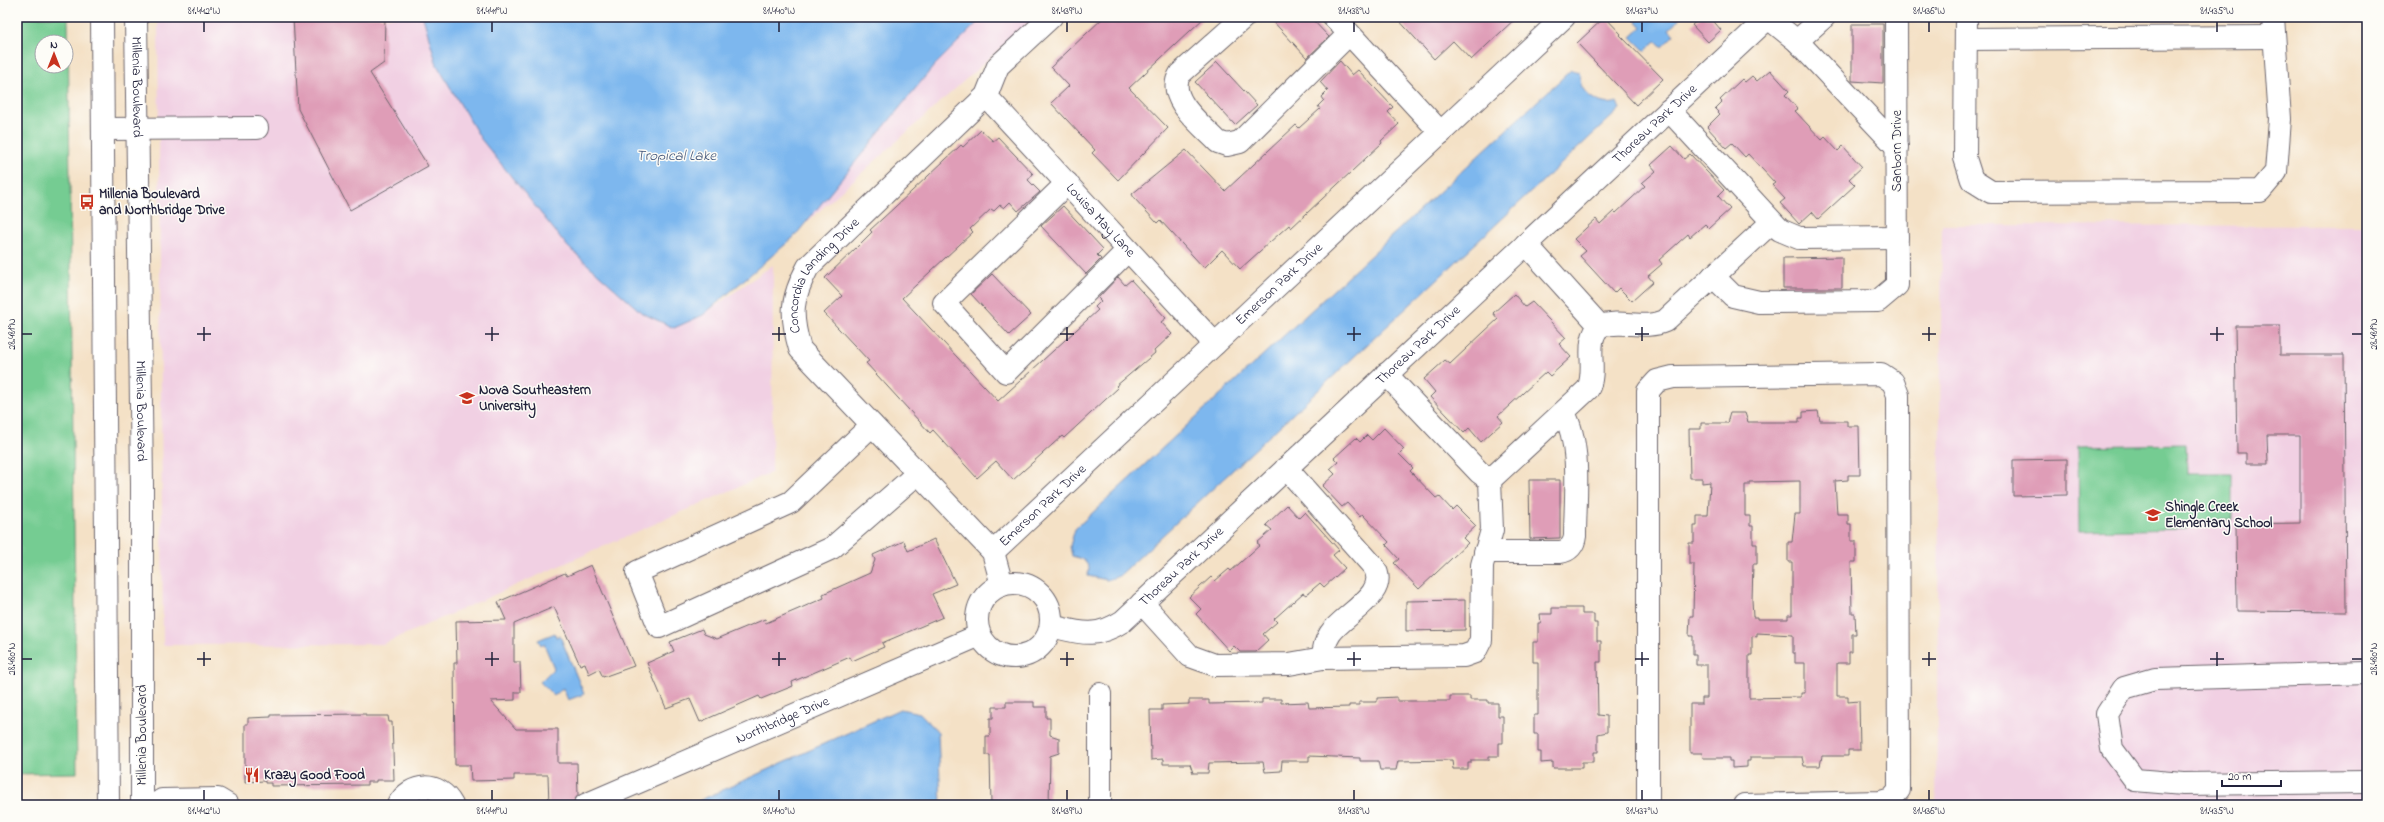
<svg xmlns="http://www.w3.org/2000/svg" width="2384" height="822" viewBox="0 0 2384 822" font-family="'Indie Flower',sans-serif">
	<style>
		.built { fill: #f1d0e3 }
		.green { fill: #75cc92; stroke: #4c7766; fill-rule: evenodd }
		.water { fill: #7db7ee; stroke: #506c94 }
		.building { fill: #df9db7; fill-rule: evenodd }
		.lines { fill: none; stroke-linecap: round; stroke-linejoin: round }
		.minor-casing { stroke: #6c656c; stroke-width: 24 }
		.minor { stroke: #fff; stroke-width: 22 }
		.ticks { fill: none; stroke: #22223b; stroke-width: 1.5 }
		.labels { text-anchor: middle; dominant-baseline: central; stroke-width: 3; stroke-linejoin: round; paint-order: stroke }
		.street-label { font-size: 14px; fill: #22223b; stroke: #fdfcf7 }
		.poi-label { font-size: 14px; font-weight: bold; fill: #22223b; stroke: #fdfcf7; text-anchor: start }
		.water-label { font-size: 15px; font-style: italic; fill: #42567a; stroke: #fdfcf7 }
		.neatline { fill: none; stroke: #22223b; stroke-width: 1.5 }
		.ticks-label { font-size: 10px; text-anchor: middle; fill: #22223b }
	</style>
	<rect width="100%" height="100%" fill="#fdfcf7"/>
	<filter id="ink" filterUnits="userSpaceOnUse"><feTurbulence type="fractalNoise" baseFrequency=".025" numOctaves="2"/><feDisplacementMap in="SourceGraphic" scale="8" xChannelSelector="R" yChannelSelector="G"/><feConvolveMatrix kernelMatrix="1 2 1 2 8 2 1 2 1" color-interpolation-filters="sRGB"/></filter>
	<filter id="wash" filterUnits="userSpaceOnUse"><feTurbulence type="fractalNoise" baseFrequency=".012" numOctaves="4" result="noise"/><feDisplacementMap in="SourceGraphic" scale="16" xChannelSelector="R" yChannelSelector="G"/><feGaussianBlur stdDeviation="0.9" result="paint"/><feColorMatrix in="noise" values="0 0 0 0 0 0 0 0 0 0 0 0 0 0 0 0 0 1.4 0 .05"/><feComposite in="paint" operator="in"/></filter>
	<g filter="url(#wash)">
		<rect width="100%" height="100%" fill="#f4e1c6"/>
		<path class="built" d="M158 17H1035L708 311 773 265 772 472 383 644 163 645Z
			M1942 225 2367 226V805H1936Z"/>
		<path class="green" d="M17 17H68L77 773 17 774ZM42 42H66V66H42Z
			M2186 444 2187 473H2232V520L2188 521V529L2079 531 2078 446Z"/>
		<path class="water" d="M423 17H983L933 67 794 237 703 315 674 328 642 313 568 247 481 139 437 65Z
			M1640 17H1679L1680 19 1669 29 1674 35 1662 47 1656 41 1645 51 1631 37 1642 27 1636 20Z
			M1571 70 1579 72C1580 76 1580 83 1582 87 1589 99 1604 107 1617 102L1620 109 1119 576 1107 580 1088 576 1089 567 1083 559 1072 556 1070 546 1075 529Z
			M555 633 556 637 560 636 584 694 568 700 563 688 554 696 540 682 554 668 544 644 541 645 538 640Z
			M900 709 920 713 938 732 941 805H690Z"/>
		<g id="blocks">
			<path class="building" d="M293 17H385L384 63 370 73 428 166 350 210 298 109Z
				M1104 17H1205L1129 88 1168 128 1118 180 1092 153 1095 150 1051 103 1069 86 1051 67Z
				M1269 17H1310L1329 37 1307 58Z
				M1396 17H1517L1471 60 1453 41 1434 59Z
				M1605 17 1621 34 1620 35 1663 79 1636 105 1577 43Z
				M1701 17H1710L1721 30 1708 42 1692 25Z
				M1852 24H1883V83L1852 81Z
				M1340 61 1352 75 1358 70 1393 107 1388 112 1399 124 1381 141 1382 143 1291 228 1289 225 1240 269 1222 250 1204 268 1160 220 1157 223 1134 198 1132 194 1186 150 1225 191 1296 125 1299 128 1320 109 1318 106 1324 100 1322 97 1328 91 1320 82Z
				M1217 62 1257 105 1235 125 1195 82Z
				M1770 70 1789 91 1785 95 1798 109 1795 111 1822 140 1825 137 1838 151 1843 146 1862 167 1849 179 1855 185 1818 219 1812 212 1799 224 1780 203 1785 199 1772 185 1775 183 1748 154 1745 157 1732 143 1726 148 1707 127 1720 114 1715 109 1722 102 1720 100 1742 79 1745 82 1752 76 1757 81Z
				M981 130 993 141 998 137 1033 174 1028 180 1040 192 1018 211 1010 202 1004 208 1000 205 994 211 991 209 970 229 973 232 902 298 998 401 1098 310 1095 307 1101 301 1098 298 1118 277 1125 285 1131 280 1166 318 1161 322 1172 334 1154 351 1155 353 1116 386 1118 388 1064 438 1062 436 1013 480 996 461 977 478 933 430 930 433 866 363 869 361 824 313 842 296 825 278 858 246 872 232 870 230 895 207 961 145 963 147Z
				M1672 146 1684 159 1690 154 1724 190 1718 196 1730 209 1709 228 1705 224 1690 237 1688 234 1659 260 1662 264 1648 276 1653 282 1632 301 1619 288 1614 293 1580 256 1586 251 1574 239 1596 219 1600 224 1614 211 1616 213 1645 186 1642 183 1656 171 1651 165Z
				M1063 206 1103 249 1097 255 1101 259 1086 274 1041 226Z
				M1842 257V288H1783V258Z
				M992 274 1031 315 1009 335 971 294Z
				M1514 294 1525 307 1532 302 1566 338 1559 344 1571 357 1550 376 1546 372 1511 404 1498 416 1503 422 1481 442 1469 428 1464 433 1430 397 1435 392 1424 379 1445 360 1450 364 1484 332 1498 319 1493 313Z
				M2235 326H2280V355H2344L2346 612 2237 611 2236 524 2300 523V435H2267L2268 464H2246V453H2237Z
				M1818 411 1820 421H1847V426H1859L1860 475H1848V480L1835 481 1837 514H1848V524H1851V541H1856V562H1851L1852 614H1855L1856 634H1852V652H1849V663H1837V696H1848V702L1859 701 1860 750H1848V756H1822L1820 766H1804L1802 757H1750V761H1747V767L1732 768V761H1729V758H1703L1702 753H1690V704H1702V698H1707V665H1696V655H1693V636H1689L1690 616H1693L1694 564H1689V543H1694V526H1697V516H1708L1710 482 1702 483V478H1690L1689 429H1701V423H1727L1730 413H1745L1748 422H1799V418H1803V412ZM1800 481V514H1795L1792 542H1788V562H1792V615H1788V619H1757V617H1753L1752 600 1753 564H1757V544H1753V526H1750V516H1745V485H1749V482ZM1757 633 1793 635V653H1795V663H1805V693H1801V697L1749 698V655H1752V636L1757 637Z
				M1384 428 1404 449 1399 454 1413 468 1410 471 1436 498 1439 496 1452 510 1456 506 1476 526 1463 538 1468 543 1419 589 1394 563 1399 559 1386 545 1389 542 1362 514 1360 517 1347 503 1342 507 1322 486 1335 474 1330 469 1338 462 1334 458 1356 438 1360 442 1367 435 1372 440Z
				M2067 459V495L2013 496V460Z
				M1529 480H1560V538L1530 539Z
				M1287 505 1299 518 1305 512 1339 550 1333 555 1345 568 1324 587 1320 583 1306 595 1303 593 1274 619 1277 622 1263 634 1268 640 1255 652H1240L1234 646 1229 651 1196 614 1201 609 1189 597 1211 577 1215 581 1229 569 1231 571 1260 545 1257 543 1272 530 1266 525Z
				M934 539 956 584 932 594 943 617 882 643 884 647 852 661 850 657 792 682 793 686 761 699 759 696 700 722 690 699 666 708 647 663 674 651 670 642 702 629 704 634 717 639 765 619 766 623 824 598 823 594 870 573 875 560 873 555 904 541 908 551Z
				M591 565 634 666 603 677 599 669 589 674 585 663 580 665 554 607 514 624V662H520L521 692H515V700L491 701 516 729H558V763H577L578 795 573 805H549L548 775H514V780L471 781 470 765H455L454 663H457L456 621 506 620 498 602 565 573 567 576Z
				M1465 600V630L1406 631V601Z
				M1552 608H1582V614H1594V623H1597V641H1601V662H1597L1598 715 1607 716V732L1598 734V752H1594V762H1582V768H1553V762L1541 763V752H1538V734H1534V715H1538V662H1533V642H1538V623H1541L1540 614H1552Z
				M1450 696H1470V700H1488V703H1498V716H1503V743H1499V756H1489V760H1471V763H1468V769H1453L1452 760 1398 761 1396 770H1380L1378 761H1360V758L1309 756V761H1282L1281 771 1265 772 1263 762 1209 763 1208 773H1193L1190 764H1163V759L1151 760 1150 710H1162V705L1189 704V700H1209V704L1262 703V699H1281V703L1308 702 1309 708 1349 707V705H1359V702H1377V698L1397 697V701H1450Z
				M1006 702H1034V707H1046V718H1050V735L1059 738V753L1050 756 1049 805H991L990 755H986V736H990V718H993V707H1006Z
				M366 714V716H388L389 722H392L394 780H376V782H367V785L271 786V783H265V781L245 782V724H248V718L271 717V715Z"/>
		</g>
	</g>
	<g filter="url(#ink)">
		<use href="#blocks" fill-opacity="0" stroke="#6c656c" stroke-width="1"/>
		<g class="lines">
			<g class="minor-casing">
				<g id="minor">
					<path d="M102 17 108 805"/>
					<path id="s1" d="M136 17 142 484V805"/>
					<path d="M1244 17 1180 74C1165 98 1203 126 1218 142L1227 145 1240 142 1349 34"/>
					<path d="M1334 17 1441 133"/>
					<path d="M1767 17 1797 41 1897 147"/>
					<path d="M1966 17 1965 158 1972 180 1991 192 2260 191 2276 172 2280 119 2273 17"/>
					<path d="M1966 39 2274 37"/>
					<path d="M1797 41 1824 17"/>
					<path id="s2" d="M986 96 1215 344"/>
					<path d="M1669 110 1780 230 1799 238 1897 237"/>
					<path d="M104 129 257 128"/>
					<path d="M1067 183 944 303 1006 372 1128 250"/>
					<path d="M1713 276 1733 296 1759 302 1878 301 1897 285 1896 17"/>
					<path d="M1600 326C1621 319 1645 330 1665 321L1772 222"/>
					<path d="M872 425 791 502 637 572 659 627 832 548 918 473"/>
					<path d="M1286 468 1374 567C1391 594 1342 615 1330 634 1325 642 1323 649 1323 658"/>
					<path d="M1490 480 1588 389C1598 369 1583 342 1600 326L1526 244"/>
					<path id="s3" d="M993 552 1564 17"/>
					<path d="M1485 552H1560C1569 551 1574 545 1575 536 1575 499 1582 446 1564 413"/>
					<circle cx="1014" cy="620" r="37"/>
					<path id="s4" d="M1002 585 993 552 800 349C790 314 791 299 808 267L986 96 998 66 1051 17"/>
					<path d="M1142 603 1190 656 1215 665 1289 664 1323 658 1464 656 1475 652 1481 640 1482 565 1492 530 1490 480 1479 472 1386 374"/>
					<path id="s5" d="M1051 626C1081 633 1095 639 1123 621L1768 18"/>
					<path d="M2367 673 2155 679 2124 688 2107 714 2112 749 2135 780 2183 784 2367 782"/>
					<path d="M1100 694V805"/>
					<path d="M155 805 162 800 218 799 228 805"/>
					<path d="M398 805C411 782 439 781 452 805"/>
					<path id="s6" d="M585 805 980 635"/>
					<path d="M1648 805V391L1657 381 1673 377 1881 374 1893 382 1898 395 1899 790 1891 799 1880 802 1745 805"/>
				</g>
			</g>
			<use href="#minor" class="minor"/>
		</g>
	</g>
	<path class="ticks" d="M204 22V32M492 22V32M779 22V32M1067 22V32M1354 22V32M1642 22V32M1929 22V32M2217 22V32M204 327V341M492 327V341M779 327V341M1067 327V341M1354 327V341M1642 327V341M1929 327V341M2217 327V341M22 334H32M197 334H211M485 334H499M772 334H786M1060 334H1074M1347 334H1361M1635 334H1649M1922 334H1936M2210 334H2224M2352 334H2362M204 652V666M492 652V666M779 652V666M1067 652V666M1354 652V666M1642 652V666M1929 652V666M2217 652V666M22 659H32M197 659H211M485 659H499M772 659H786M1060 659H1074M1347 659H1361M1635 659H1649M1922 659H1936M2210 659H2224M2352 659H2362M204 790V800M492 790V800M779 790V800M1067 790V800M1354 790V800M1642 790V800M1929 790V800M2217 790V800"/>
	<defs>
		<g id="bus-bare" transform="scale(1.2)"><path d="M-5-6H5V4H4V6H2V4H-2V6H-4V4H-5ZM-3.5-4V0h7V-4ZM-3.5 1.2v1.5H-2V1.2ZM2 1.2v1.5H3.5V1.2Z" fill="#c8321e" stroke="#fdfcf7" stroke-width="2.5" paint-order="stroke"/></g>
		<g id="university-bare" transform="scale(1.2)"><path d="M0-5L7-2L0 1L-7-2ZM-4 1L0 2.5L4 1V4Q0 6-4 4Z" fill="#c8321e" stroke="#fdfcf7" stroke-width="2.5" paint-order="stroke"/></g>
		<g id="school-bare" transform="scale(1.2)"><path d="M0-5L7-2L0 1L-7-2ZM-4 1L0 2.5L4 1V4Q0 6-4 4Z" fill="#c8321e" stroke="#fdfcf7" stroke-width="2.5" paint-order="stroke"/></g>
		<g id="restaurant-bare" transform="scale(1.2)"><path d="M-5-6h1v4h1v-4h1v4h1v-4h1v5L-1.5 .5V6h-2V.5L-5-1ZM5-6V6H3V1.5H1.5Q1.5-4 5-6Z" fill="#c8321e" stroke="#fdfcf7" stroke-width="2.5" paint-order="stroke"/></g>
	</defs>
	<g fill-rule="evenodd">
		<use href="#bus-bare" x="87" y="202"/>
		<use href="#university-bare" x="467" y="398"/>
		<use href="#school-bare" x="2153" y="515"/>
		<use href="#restaurant-bare" x="252" y="775"/>
	</g>
	<g class="labels">
		<g class="street-label">
			<text stroke="none"><textPath href="#s1" startOffset="70">Millenia Boulevard</textPath></text>
			<text stroke="none"><textPath href="#s5" startOffset="803">Thoreau Park Drive</textPath></text>
			<text transform="translate(1897 151) rotate(-90)">Sanborn Drive</text>
			<text stroke="none"><textPath href="#s2" startOffset="169">Louisa May Lane</textPath></text>
			<text stroke="none"><textPath href="#s4" startOffset="399">Concordia Landing Drive</textPath></text>
			<text stroke="none"><textPath href="#s3" startOffset="392">Emerson Park Drive</textPath></text>
			<text stroke="none"><textPath href="#s5" startOffset="479">Thoreau Park Drive</textPath></text>
			<text stroke="none"><textPath href="#s1" startOffset="394">Millenia Boulevard</textPath></text>
			<text stroke="none"><textPath href="#s3" startOffset="68">Emerson Park Drive</textPath></text>
			<text stroke="none"><textPath href="#s5" startOffset="155">Thoreau Park Drive</textPath></text>
			<text stroke="none"><textPath href="#s6" startOffset="215">Northbridge Drive</textPath></text>
			<text transform="translate(142 735) rotate(-90)">Millenia Boulevard</text>
		</g>
		<g class="poi-label">
			<text x="99" y="194">Millenia Boulevard<tspan x="99" dy="16">and Northbridge Drive</tspan></text>
			<text x="479" y="390">Nova Southeastern<tspan x="479" dy="16">University</tspan></text>
			<text x="2165" y="507">Shingle Creek<tspan x="2165" dy="16">Elementary School</tspan></text>
			<text x="264" y="775">Krazy Good Food</text>
		</g>
		<g class="water-label">
			<text x="676" y="156">Tropical Lake</text>
		</g>
	</g>
	<rect width="2384" height="822" fill="none" stroke="#fdfcf7" stroke-width="44"/>
	<g transform="translate(54 54)"><circle r="19" fill="#fdfcf7" stroke="#a5a5ac"/>
	<path d="M0-3L7 15L0 10L-7 15Z" fill="#c8321e"/>
	<text y="-6" font-size="11" font-weight="bold" text-anchor="middle" fill="#22223b">N</text>
	</g>
	<path d="M2222 780v6h59v-6" fill="none" stroke="#22223b" stroke-width="2"/>
	<text x="2228" y="780" font-size="12" fill="#22223b" stroke="#fdfcf7" stroke-width="3" paint-order="stroke">20 m</text>
	<rect x="22" y="22" width="2340" height="778" class="neatline"/>
	<g class="ticks-label">
		<text x="204" y="14">81.442°W</text>
		<text x="492" y="14">81.441°W</text>
		<text x="779" y="14">81.440°W</text>
		<text x="1067" y="14">81.439°W</text>
		<text x="1354" y="14">81.438°W</text>
		<text x="1642" y="14">81.437°W</text>
		<text x="1929" y="14">81.436°W</text>
		<text x="2217" y="14">81.435°W</text>
		<text transform="translate(11 334) rotate(-90)" y="4">28.481°N</text>
		<text transform="translate(2373 334) rotate(-90)" y="4">28.481°N</text>
		<text transform="translate(11 659) rotate(-90)" y="4">28.480°N</text>
		<text transform="translate(2373 659) rotate(-90)" y="4">28.480°N</text>
		<text x="204" y="814">81.442°W</text>
		<text x="492" y="814">81.441°W</text>
		<text x="779" y="814">81.440°W</text>
		<text x="1067" y="814">81.439°W</text>
		<text x="1354" y="814">81.438°W</text>
		<text x="1642" y="814">81.437°W</text>
		<text x="1929" y="814">81.436°W</text>
		<text x="2217" y="814">81.435°W</text>
	</g>
</svg>
